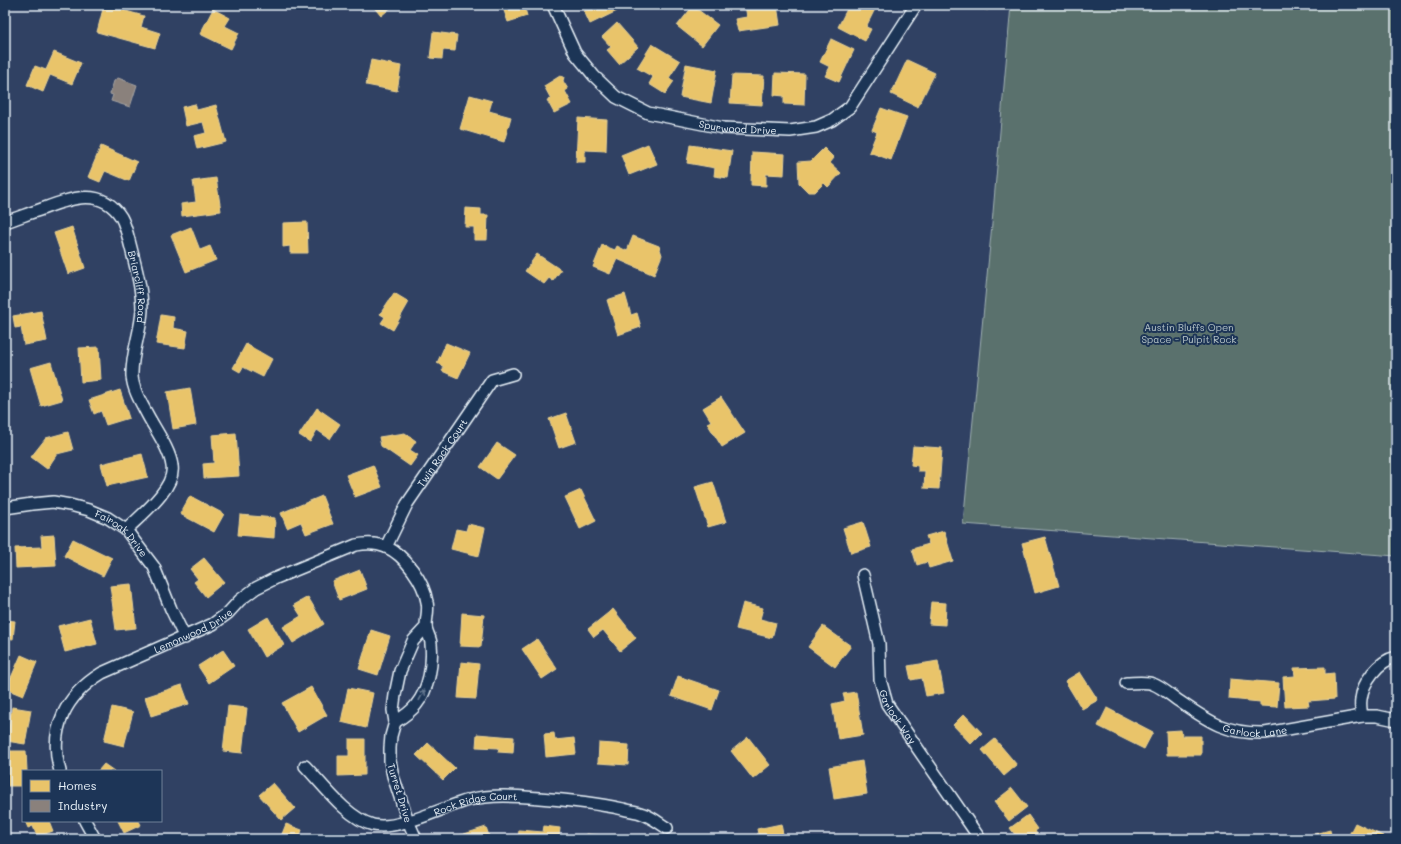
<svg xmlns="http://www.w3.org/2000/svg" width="1401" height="844" viewBox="0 0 1401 844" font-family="Mali,sans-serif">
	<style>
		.green { fill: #5a716d; stroke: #a1b1b2 }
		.homes { fill: #e9c46a; stroke: #e9d295 }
		.industry { fill: #8a817c; stroke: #a6a3a1 }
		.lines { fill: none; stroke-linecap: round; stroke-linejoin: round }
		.street-casing { stroke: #e8f1f8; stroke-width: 14 }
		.street { stroke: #1d3557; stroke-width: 11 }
		.oneway { stroke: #64778f }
		.labels { text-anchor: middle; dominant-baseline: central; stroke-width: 4; stroke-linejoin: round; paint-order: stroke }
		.street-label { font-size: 10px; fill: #e8f1f8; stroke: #1d3557 }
		.park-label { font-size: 10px; fill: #b6c4c7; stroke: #1d3557 }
	</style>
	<rect width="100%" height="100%" fill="#304163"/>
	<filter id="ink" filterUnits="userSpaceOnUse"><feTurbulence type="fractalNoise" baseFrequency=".025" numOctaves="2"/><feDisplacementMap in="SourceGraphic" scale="8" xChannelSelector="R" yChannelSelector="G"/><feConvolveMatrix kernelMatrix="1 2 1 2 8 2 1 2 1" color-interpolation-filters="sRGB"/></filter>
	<g filter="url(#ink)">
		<path class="green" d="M1011 5H1396V556L963 524 992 224Z"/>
		<path class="homes" d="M104 5 144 16 141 27 160 33 155 48 97 32Z
			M372 5H394L381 16Z
			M502 5H524L527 16 508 22Z
			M588 5H614L617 11 590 24 584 11 590 9Z
			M745 5H777L780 25 738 31 735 19 747 17Z
			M849 5H867L875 9 866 27 871 29 865 41 838 27Z
			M949 5H988V10Z
			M693 6 718 25 702 46 677 26Z
			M213 9 230 18 225 26 239 33 231 49 200 34Z
			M617 23 638 47 619 64 607 50 611 47 602 37Z
			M433 32 457 35 455 51 443 50 442 59 430 58Z
			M831 39 854 50 839 82 825 76 830 67 820 62Z
			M652 44 680 61 669 78 674 81 665 94 649 84 653 77 637 68Z
			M54 52 81 63 72 84 50 75 43 92 27 85 35 66 46 70Z
			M371 60 401 66 397 91 366 85Z
			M907 60 935 73 918 107 891 94Z
			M686 64 717 70 711 103 680 97Z
			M775 73 805 74 804 105 784 104V96L774 95Z
			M732 75 764 76 762 105 730 103Z
			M560 76 564 77 563 81 568 89 565 91 572 104 554 113 547 100 551 99 544 86Z
			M470 95 492 101 489 111 511 117 504 142 460 129Z
			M195 104 197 110 216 105 226 142 197 149 194 136 206 133 203 122 186 126 182 107Z
			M881 108 907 117 891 160 869 152 877 132 872 130Z
			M578 118 607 120 606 151 585 150V162H576Z
			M648 144 657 164 629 175 621 155Z
			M690 145 732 151 728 178 714 176 715 168 687 163Z
			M101 146 137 162 129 181 105 171 100 182 88 177Z
			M824 148 834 158 830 163 841 173 828 187 824 183 815 192H808L799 183 798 162 811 161Z
			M752 152 785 154 784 175 766 174V186L751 185Z
			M216 178 221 211 182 216 181 204 196 202 193 181Z
			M466 208 481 209V215H488L487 240H474V227H465Z
			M307 222 308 253H290V246L283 247V223Z
			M72 227 85 268 68 274 54 233Z
			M191 227 200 250 210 246 216 260 186 272 171 235Z
			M633 236 659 246 662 255 654 275 617 259 610 274 593 267 602 245 615 250 617 246 627 251Z
			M537 254 561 270 553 281 549 278 544 284 525 271Z
			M394 293 409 302 393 330 381 323 385 317 380 314Z
			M625 294 631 315 637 313 641 327 618 335 607 300Z
			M41 311 47 341 24 345 21 327 15 328 13 316Z
			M161 315 174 317 173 328 188 331 185 348 156 344Z
			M446 343 470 353 458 378 442 371 444 367 437 363Z
			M246 344 272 359 263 377 243 367 240 372 233 368Z
			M99 347 101 380 81 382 79 348Z
			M51 362 62 400 41 406 30 368Z
			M190 388 196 425 173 429 167 392Z
			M120 390 129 418 106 425 101 411 94 414 89 400Z
			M721 397 745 433 722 447 707 423 711 421 703 408Z
			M317 408 340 424 330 439 317 430 310 442 299 435Z
			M566 413 576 442 559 448 549 419Z
			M68 432 73 450 57 454 47 469 31 457 46 438Z
			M236 433 239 476 204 478 203 464 214 463 212 435Z
			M405 433 416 441 410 450 418 455 410 466 381 446 379 437Z
			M497 443 515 455 497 479 480 467Z
			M913 446 942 448 939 489 924 488 925 471H918V466L911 465Z
			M142 454 148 477 107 486 101 464Z
			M373 465 382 487 355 497 346 475Z
			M713 482 726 522 708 527 695 487Z
			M581 490 596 521 580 529 565 497Z
			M190 496 224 514 214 532 180 514Z
			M322 496 333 524 306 534 301 522 287 528 281 513Z
			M240 515 275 518 274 538 238 535Z
			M863 522 871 547 851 553 843 528Z
			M468 524 485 528 479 556 451 549 456 529 466 531Z
			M944 531 953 561 929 568 927 562 917 565 912 549 929 544 926 536Z
			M54 535 56 566 16 568 15 548 42 547 41 536Z
			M1045 537 1059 586 1035 593 1022 543Z
			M73 539 112 558 103 576 64 556Z
			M204 558 224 582 206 597 194 582 198 579 190 569Z
			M360 570 367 589 339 600 332 581Z
			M131 584 136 628 116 630 110 586Z
			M308 597 324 624 293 643 283 627 301 616 294 605Z
			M931 602 946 603 945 625 929 624Z
			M743 603 763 608 760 619 776 623 772 638 736 629Z
			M613 609 636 638 620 651 603 630 594 637 588 629Z
			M462 613 484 615 481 647 460 646Z
			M268 617 284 645 264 657 248 629Z
			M90 618 97 644 65 652 58 626Z
			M5 620 15 621 13 639 5 638Z
			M823 626 851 646 835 667 808 647Z
			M371 630 390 636 378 675 359 669Z
			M537 639 557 669 542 679 522 649Z
			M223 650 234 666 209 683 198 666Z
			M21 655 37 662 23 696 6 689Z
			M938 661 944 693 926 696 922 678 911 680 908 666Z
			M461 662 479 664 476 699 458 698Z
			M1325 667V674L1334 673 1335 699 1308 701 1309 706 1285 707 1283 677 1295 676 1294 668Z
			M1080 672 1098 700 1082 709 1065 681Z
			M678 676 719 690 712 710 671 696Z
			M1230 679 1279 683 1277 707 1260 706V702L1229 699Z
			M182 685 189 704 151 716 145 697Z
			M311 687 327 715 298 732 282 703Z
			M348 688 373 693 366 728 341 722Z
			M856 692 863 735 838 739 832 704 845 701 843 694Z
			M228 706 247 708 242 753 223 751Z
			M12 707 31 710 25 744 6 741Z
			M112 707 133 712 124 746 104 741Z
			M1107 708 1153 732 1144 749 1098 726Z
			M964 714 982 733 971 744 953 725Z
			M1181 730 1182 736H1201V755H1167L1166 731Z
			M554 733 555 740 574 738 576 754 546 757 544 734Z
			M477 734 514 737 513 753 498 752 499 748 476 747Z
			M748 737 770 765 753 779 731 751Z
			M349 739H365V775L338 776V756H349Z
			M995 739 1017 765 1004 776 982 750Z
			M428 743 455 768 443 780 416 755Z
			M599 743 629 745 628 765 598 763Z
			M7 751H26L27 771H23V786H8Z
			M862 761 867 794 834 799 829 767Z
			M104 764 114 771H98Z
			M273 783 295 808 281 820 259 795Z
			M1012 788 1027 807 1009 821 994 802Z
			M1028 815 1038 829 1035 831 1040 839H1018L1010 828Z
			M25 821H49L53 831 37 837 33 826 28 828Z
			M118 821H139L141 825 124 833Z
			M1355 823 1383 836 1382 839H1347Z
			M286 824 302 830 299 839H280Z
			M781 824 784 839H759L757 829Z
			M544 826 560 828 559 839H518L519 830 543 832Z
			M486 827 490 839H456L455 837Z
			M1330 830 1332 839H1297Z
			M586 834 605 836V839H586Z"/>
		<path class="industry" d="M118 78 137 85 130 107 111 101 113 95 110 94 114 81Z"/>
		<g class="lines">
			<g class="street-casing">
				<g id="street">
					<path id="s1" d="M553 5 575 53 594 76 616 97 648 113 723 128 790 131 816 127 832 120 850 107 916 5"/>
					<path id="s2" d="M5 222C17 218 30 213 42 209 69 199 101 186 121 217 126 226 128 237 131 248 136 268 142 289 142 310 141 332 131 354 132 376 133 389 140 401 146 412 154 428 170 449 172 466 176 488 140 516 126 530"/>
					<path id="s3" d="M5 508 32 504 53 502 70 505 89 510 108 518 126 530 154 567 171 609 185 638"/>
					<path id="s4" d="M386 547 407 504 492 380 513 374"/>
					<path id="s5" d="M863 575 879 644 880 679 887 704 980 839"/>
					<path id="s6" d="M1126 683C1133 683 1147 681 1153 684 1161 687 1169 694 1176 699 1208 721 1225 734 1265 733L1362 716H1377L1396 720"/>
					<path d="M1362 716C1361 710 1360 705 1361 699 1363 682 1378 661 1396 657"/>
					<path id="s7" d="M305 766C323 785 348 819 373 825 397 831 444 807 469 800 491 794 516 796 539 798 567 800 595 803 623 809 629 811 637 811 643 814 652 817 659 823 667 828"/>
					<path id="s8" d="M60 771C48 729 66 695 102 673L213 624 228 613 240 600 256 588 276 578 356 545C366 543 377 543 386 547 405 555 424 582 427 602 429 610 426 618 426 626 426 632 431 638 431 644 433 664 429 689 416 705 411 712 403 717 395 722"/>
					<path d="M85 821 95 839"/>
					<path d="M416 839 408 821 393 776 390 761V748L391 736 395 722 393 710 395 695 400 671 413 641 426 627"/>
				</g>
			</g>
			<use href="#street" class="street"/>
		</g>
		<defs><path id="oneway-shaft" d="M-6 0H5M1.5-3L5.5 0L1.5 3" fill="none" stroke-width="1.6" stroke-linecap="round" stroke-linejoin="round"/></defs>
		<use class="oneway" href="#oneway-shaft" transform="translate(422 695) rotate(-62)"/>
	</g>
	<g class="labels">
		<g class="street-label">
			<text stroke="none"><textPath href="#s1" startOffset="240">Spurwood Drive</textPath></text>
			<text stroke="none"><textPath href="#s2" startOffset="199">Briarcliff Road</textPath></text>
			<text stroke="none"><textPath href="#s4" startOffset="110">Twin Rock Court</textPath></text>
			<text stroke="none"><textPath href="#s3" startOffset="126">Fairoak Drive</textPath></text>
			<text stroke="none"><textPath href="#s8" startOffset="216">Lemonwood Drive</textPath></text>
			<text stroke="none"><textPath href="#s5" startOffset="148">Garlock Way</textPath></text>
			<text stroke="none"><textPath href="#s6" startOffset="142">Garlock Lane</textPath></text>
			<text transform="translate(400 793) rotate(73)">Turret Drive</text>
			<text stroke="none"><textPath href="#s7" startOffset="197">Rock Ridge Court</textPath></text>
		</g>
		<g class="park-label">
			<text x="1189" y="327">Austin Bluffs Open<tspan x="1189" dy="12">Space - Pulpit Rock</tspan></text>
		</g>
	</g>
	<rect width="1401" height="844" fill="none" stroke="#1d3557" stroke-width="20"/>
	<rect x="10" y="10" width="1381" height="824" fill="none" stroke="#e8f1f8" stroke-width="1.5" filter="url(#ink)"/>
	<rect x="22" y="770" width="140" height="52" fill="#1d3557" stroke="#6e8097"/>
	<rect x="30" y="780" width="20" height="12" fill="#e9c46a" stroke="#6e8097"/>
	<text x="58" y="790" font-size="12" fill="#e8f1f8">Homes</text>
	<rect x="30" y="800" width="20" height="12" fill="#8a817c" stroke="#6e8097"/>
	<text x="58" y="810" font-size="12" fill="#e8f1f8">Industry</text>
</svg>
